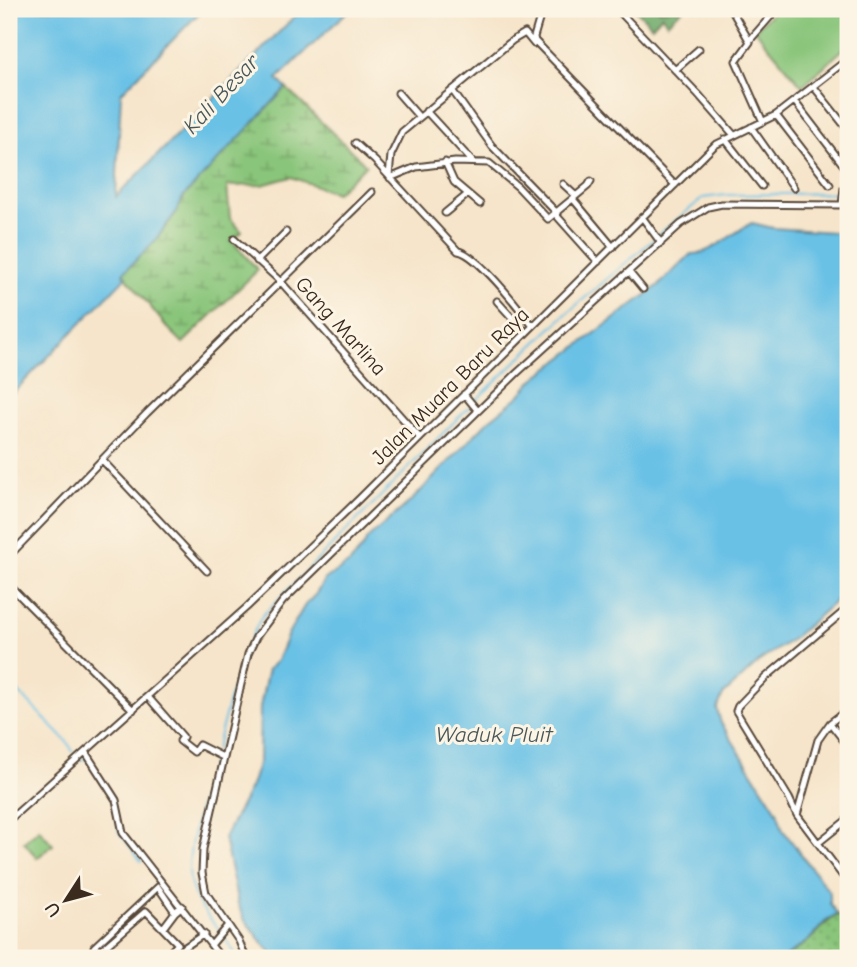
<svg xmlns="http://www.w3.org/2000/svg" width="857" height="967" viewBox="0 0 857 967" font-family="'Comic Neue',sans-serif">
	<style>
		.grass { fill: #89c57a; stroke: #62784c; stroke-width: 2 }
		.forest { fill: url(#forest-firs); stroke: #546a44; stroke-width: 2 }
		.wetland { fill: url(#wetland-marsh); stroke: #62784c; stroke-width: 2 }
		.park { fill: url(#park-dots); stroke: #62784c; stroke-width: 2 }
		.water { fill: #69c1e6; stroke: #527682; stroke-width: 2 }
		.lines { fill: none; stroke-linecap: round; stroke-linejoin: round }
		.stream { stroke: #69c1e6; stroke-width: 2 }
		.minor-casing { stroke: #574638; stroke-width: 9 }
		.minor { stroke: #fff; stroke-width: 5 }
		.labels { text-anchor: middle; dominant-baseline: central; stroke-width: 6; stroke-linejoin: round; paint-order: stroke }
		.street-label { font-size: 21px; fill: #3b2a1e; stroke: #fcf5e5 }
		.water-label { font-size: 23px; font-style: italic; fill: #49575a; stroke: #fcf5e5 }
	</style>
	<defs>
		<pattern id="forest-firs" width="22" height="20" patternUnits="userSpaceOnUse" patternTransform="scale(1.75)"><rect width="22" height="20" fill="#6eaa6a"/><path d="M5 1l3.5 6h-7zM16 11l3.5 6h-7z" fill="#5c8b57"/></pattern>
		<pattern id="wetland-marsh" width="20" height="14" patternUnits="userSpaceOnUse" patternTransform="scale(1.75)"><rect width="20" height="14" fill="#89c57a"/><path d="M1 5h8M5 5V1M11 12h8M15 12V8" fill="none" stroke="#71a063"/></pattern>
		<pattern id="park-dots" width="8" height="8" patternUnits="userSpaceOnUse" patternTransform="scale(1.75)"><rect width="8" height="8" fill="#89c57a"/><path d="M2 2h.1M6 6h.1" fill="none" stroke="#71a063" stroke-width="1.8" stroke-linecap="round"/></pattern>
	</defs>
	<rect width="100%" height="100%" fill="#fcf5e5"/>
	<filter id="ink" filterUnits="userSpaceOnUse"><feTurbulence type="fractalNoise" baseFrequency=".0143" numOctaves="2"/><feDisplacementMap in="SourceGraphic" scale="14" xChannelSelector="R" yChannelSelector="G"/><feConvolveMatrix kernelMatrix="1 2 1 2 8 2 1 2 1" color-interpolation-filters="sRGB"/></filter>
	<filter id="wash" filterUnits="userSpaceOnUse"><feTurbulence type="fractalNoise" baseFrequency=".00686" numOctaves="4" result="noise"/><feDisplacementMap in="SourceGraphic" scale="28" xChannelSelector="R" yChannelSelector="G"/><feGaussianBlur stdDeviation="1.57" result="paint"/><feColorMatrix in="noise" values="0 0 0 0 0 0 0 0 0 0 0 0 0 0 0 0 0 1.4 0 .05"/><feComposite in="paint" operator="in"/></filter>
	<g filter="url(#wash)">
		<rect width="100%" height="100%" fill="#f6e5cb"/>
		<path class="grass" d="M776 9H848V45L802 86 755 30Z
			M39 829 53 845 37 858 24 842Z"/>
		<path class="forest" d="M635 9H681L682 10 667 23 662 15 652 26Z"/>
		<path class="wetland" d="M286 88 366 165 336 193 291 177 262 185 227 186 230 218 242 232 232 241 258 270 183 343 166 326 123 273 154 242 177 211 183 197Z"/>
		<path class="park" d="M848 912V958H784C791 953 800 948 807 942 822 930 828 916 848 912Z"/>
		<path class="water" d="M9 9H203L121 93 116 197 302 9H350L277 79 286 88 183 197 177 211 154 242 123 273 126 277 9 397Z
			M752 223 773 228 848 233V590L791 640 761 660 723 695 717 709 721 723 777 811 783 830 830 893V904L837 914 825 922 809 940 784 958H275L244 919 238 904 224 838 251 786 259 761 260 707 268 669 277 661 288 634 305 605 316 594 325 579 350 563 364 546 367 539 411 501 488 421 519 396 534 379 659 285 691 254C711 255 733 232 752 223Z"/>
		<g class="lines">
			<path class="stream" d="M658 235 703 198 726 195 840 193
				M474 402 566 314 654 239
				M9 682 68 743 73 752
				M216 750C228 703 239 659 262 616L470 406
				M214 756C206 788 182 855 191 885 195 902 209 918 220 931
				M80 760 86 758 88 761
				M116 811 119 832 141 861
				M224 936 237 958"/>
		</g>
	</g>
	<g filter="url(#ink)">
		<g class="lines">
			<g class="minor-casing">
				<path id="minor" d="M533 9 539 20 534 37 535 41 675 185
					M617 9 698 94 733 134
					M731 9 750 42 736 61 763 122
					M750 40 777 9
					M675 70 699 49
					M814 87 848 130
					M452 90 492 146 557 213
					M398 93 419 117
					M795 102 848 171
					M426 111 472 161
					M776 115 830 185
					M751 127 794 188
					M725 139 762 186
					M355 143 375 161 458 251C477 254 519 308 532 325
					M445 162 454 182 480 204
					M389 176 391 155 402 132 513 40 525 33 534 44
					M390 178 416 167 455 162 489 163 518 187 548 219 588 186 591 181
					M563 184 576 196
					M573 199 613 247
					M445 213 468 194
					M556 215 598 262
					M642 217 661 243
					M234 239 281 282 420 438
					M257 261 286 232
					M629 272 643 289
					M497 301 525 332
					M464 394 478 411
					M102 460 207 571
					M9 556 147 413 372 192
					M9 585 133 710
					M848 608 765 678 738 706 736 711 789 798 797 815 848 883
					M148 697 183 737 180 741 194 752 199 745 223 757
					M830 723 848 746
					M846 728 848 731
					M86 753 116 800 123 833 221 958
					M797 815 818 740 830 723 848 709
					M9 820 247 607 359 499 715 145 776 115 848 59
					M818 843 848 819
					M163 928 175 912
					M212 944 228 925
					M97 953 94 947 158 887 175 912 182 906
					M92 958 146 911 178 944 164 958
					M169 958 204 934
					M246 958 239 941 206 893 202 873 203 849 248 654 256 637 283 601 517 373 681 224 708 207 722 204 842 205 844 188H848"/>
			</g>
			<use href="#minor" class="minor"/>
		</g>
	</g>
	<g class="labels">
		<g class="street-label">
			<text transform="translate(341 326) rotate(48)">Gang Marlina</text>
			<text transform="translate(450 386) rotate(-45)">Jalan Muara Baru Raya</text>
		</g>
		<g class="water-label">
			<text transform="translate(221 94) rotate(-47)">Kali Besar</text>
			<text x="494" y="734">Waduk Pluit</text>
		</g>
	</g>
	<rect width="857" height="967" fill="none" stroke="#fcf5e5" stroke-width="35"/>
	<g transform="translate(66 900) rotate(234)" stroke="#fcf5e5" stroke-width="5" paint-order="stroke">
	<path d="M0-5L12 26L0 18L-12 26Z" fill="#3b2a1e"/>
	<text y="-10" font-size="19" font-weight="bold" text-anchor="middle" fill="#3b2a1e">U</text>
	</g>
</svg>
